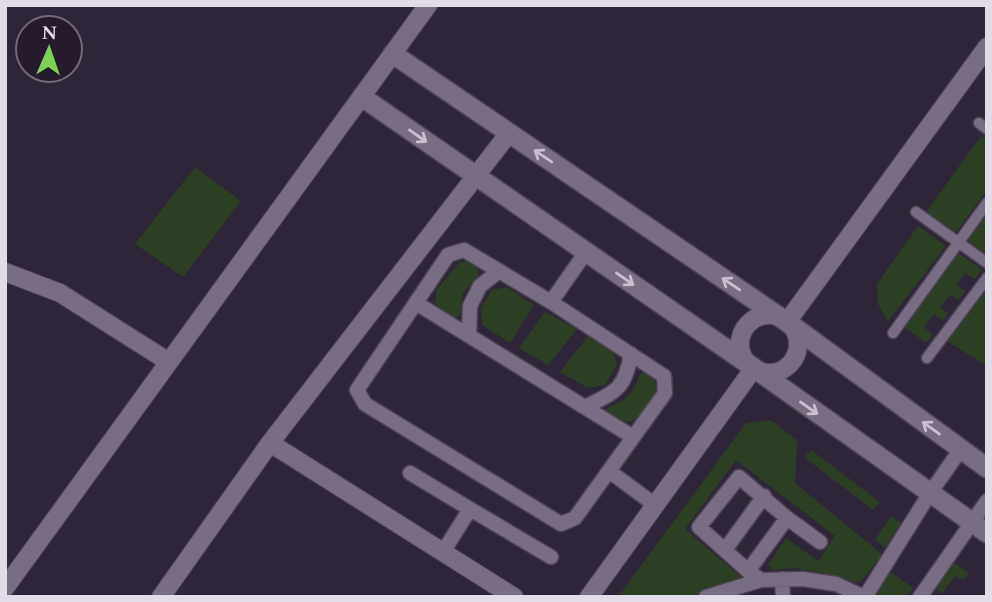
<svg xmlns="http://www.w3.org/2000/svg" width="992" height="602" viewBox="0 0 992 602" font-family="Spectral,serif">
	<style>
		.green { fill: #2c3f24 }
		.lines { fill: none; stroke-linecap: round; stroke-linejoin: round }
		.pedestrian-casing { stroke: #4c4353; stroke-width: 13 }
		.minor-casing { stroke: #4c4353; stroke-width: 17 }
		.tertiary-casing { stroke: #4c4353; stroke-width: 20 }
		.secondary-casing { stroke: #4c4353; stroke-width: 22 }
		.pedestrian { stroke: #796d83; stroke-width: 10 }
		.minor { stroke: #796d83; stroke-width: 14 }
		.tertiary { stroke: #796d83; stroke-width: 18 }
		.secondary { stroke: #796d83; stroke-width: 19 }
		.oneway { stroke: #c8c0cf }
	</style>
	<rect width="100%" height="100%" fill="#2f2538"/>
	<path class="green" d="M981 136 987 140V190L956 232 926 212Z
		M195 167 241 201 183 277 135 244Z
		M987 208V255L964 238Z
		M918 226 946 246 888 321 878 304 877 284Z
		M955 251 982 269 975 279 965 273 956 285 966 291 958 300 950 295 940 307 948 313 943 321 934 314 924 327 933 335 926 343 901 324Z
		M471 261 477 267 479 275 463 293 460 316 452 318 435 304 437 289 460 262Z
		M987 283V366L945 340Z
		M507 287 534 305 510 343 482 325 481 308 492 290Z
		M545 312 577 329 548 365 519 348Z
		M588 336 613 352 617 364 605 385 588 388 560 372Z
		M648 372 656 383V394L636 420 625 422 605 410C612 404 620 403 627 397 633 392 638 381 640 374Z
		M771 420 797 440 795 483 883 555 859 583 833 575 796 568 772 570 768 565 786 538 818 561 835 536 736 460 685 529 741 577 694 597H618L746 423Z
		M811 450 880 502 873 510 804 457Z
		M891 516 901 523 885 548 875 540Z
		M953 562 969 573 963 580 955 576 942 594 933 585Z
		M888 570 913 588 907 597H877L873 593Z"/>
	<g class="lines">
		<g class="pedestrian-casing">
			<path id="pedestrian" d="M979 123 987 129
				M916 212 987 263
				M893 333 987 203
				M927 358 987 278"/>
		</g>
		<g class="minor-casing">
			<path id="minor" d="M551 302 664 376 665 393 575 518 561 524 365 404 357 390 448 255 464 250 551 302 586 252
				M416 303 633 437
				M469 335 470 306 480 286 499 271
				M585 407C615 392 625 390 631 354
				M609 471 655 505
				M410 473 470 509
				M725 550 764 496
				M443 552 470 509 551 557
				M748 571 787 518
				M782 579 783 597
				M761 580 748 571 699 527 739 477 787 518 820 542
				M706 597 761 580 803 579 836 584 864 597
				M865 597 930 493 961 449
				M920 597 987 501"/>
		</g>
		<g class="tertiary-casing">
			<path id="tertiary" d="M5 272 60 293 169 362
				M740 344a29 29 0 1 1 58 0a29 29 0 1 1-58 0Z
				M787 322 987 47
				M270 443 514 597
				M5 588 428 5
				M161 597 270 443 509 133
				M589 597 754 368"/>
		</g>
		<g class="secondary-casing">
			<path id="secondary" d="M393 54 787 322 987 468
				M362 97 754 368 987 533"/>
		</g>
		<use href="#pedestrian" class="pedestrian"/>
		<use href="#minor" class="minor"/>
		<use href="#tertiary" class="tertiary"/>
		<use href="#secondary" class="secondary"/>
	</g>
	<defs><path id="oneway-shaft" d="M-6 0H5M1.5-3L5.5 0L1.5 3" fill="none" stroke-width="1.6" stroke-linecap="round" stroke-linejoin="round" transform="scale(1.75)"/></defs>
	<g class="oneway">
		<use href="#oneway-shaft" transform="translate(418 136) rotate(35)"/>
		<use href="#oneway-shaft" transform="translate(543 156) rotate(-146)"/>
		<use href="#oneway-shaft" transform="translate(625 279) rotate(35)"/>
		<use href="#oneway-shaft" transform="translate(731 284) rotate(-146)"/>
		<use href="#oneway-shaft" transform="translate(809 408) rotate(35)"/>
		<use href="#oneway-shaft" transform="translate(931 428) rotate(-144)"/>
	</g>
	<rect width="992" height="602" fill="none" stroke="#e2dbe8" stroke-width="14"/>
	<g transform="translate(49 49) rotate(2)"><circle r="33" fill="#251b2d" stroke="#716878" stroke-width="2"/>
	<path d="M0-5L12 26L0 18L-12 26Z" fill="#7dd154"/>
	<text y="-10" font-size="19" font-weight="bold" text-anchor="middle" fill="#e2dbe8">N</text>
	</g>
</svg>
